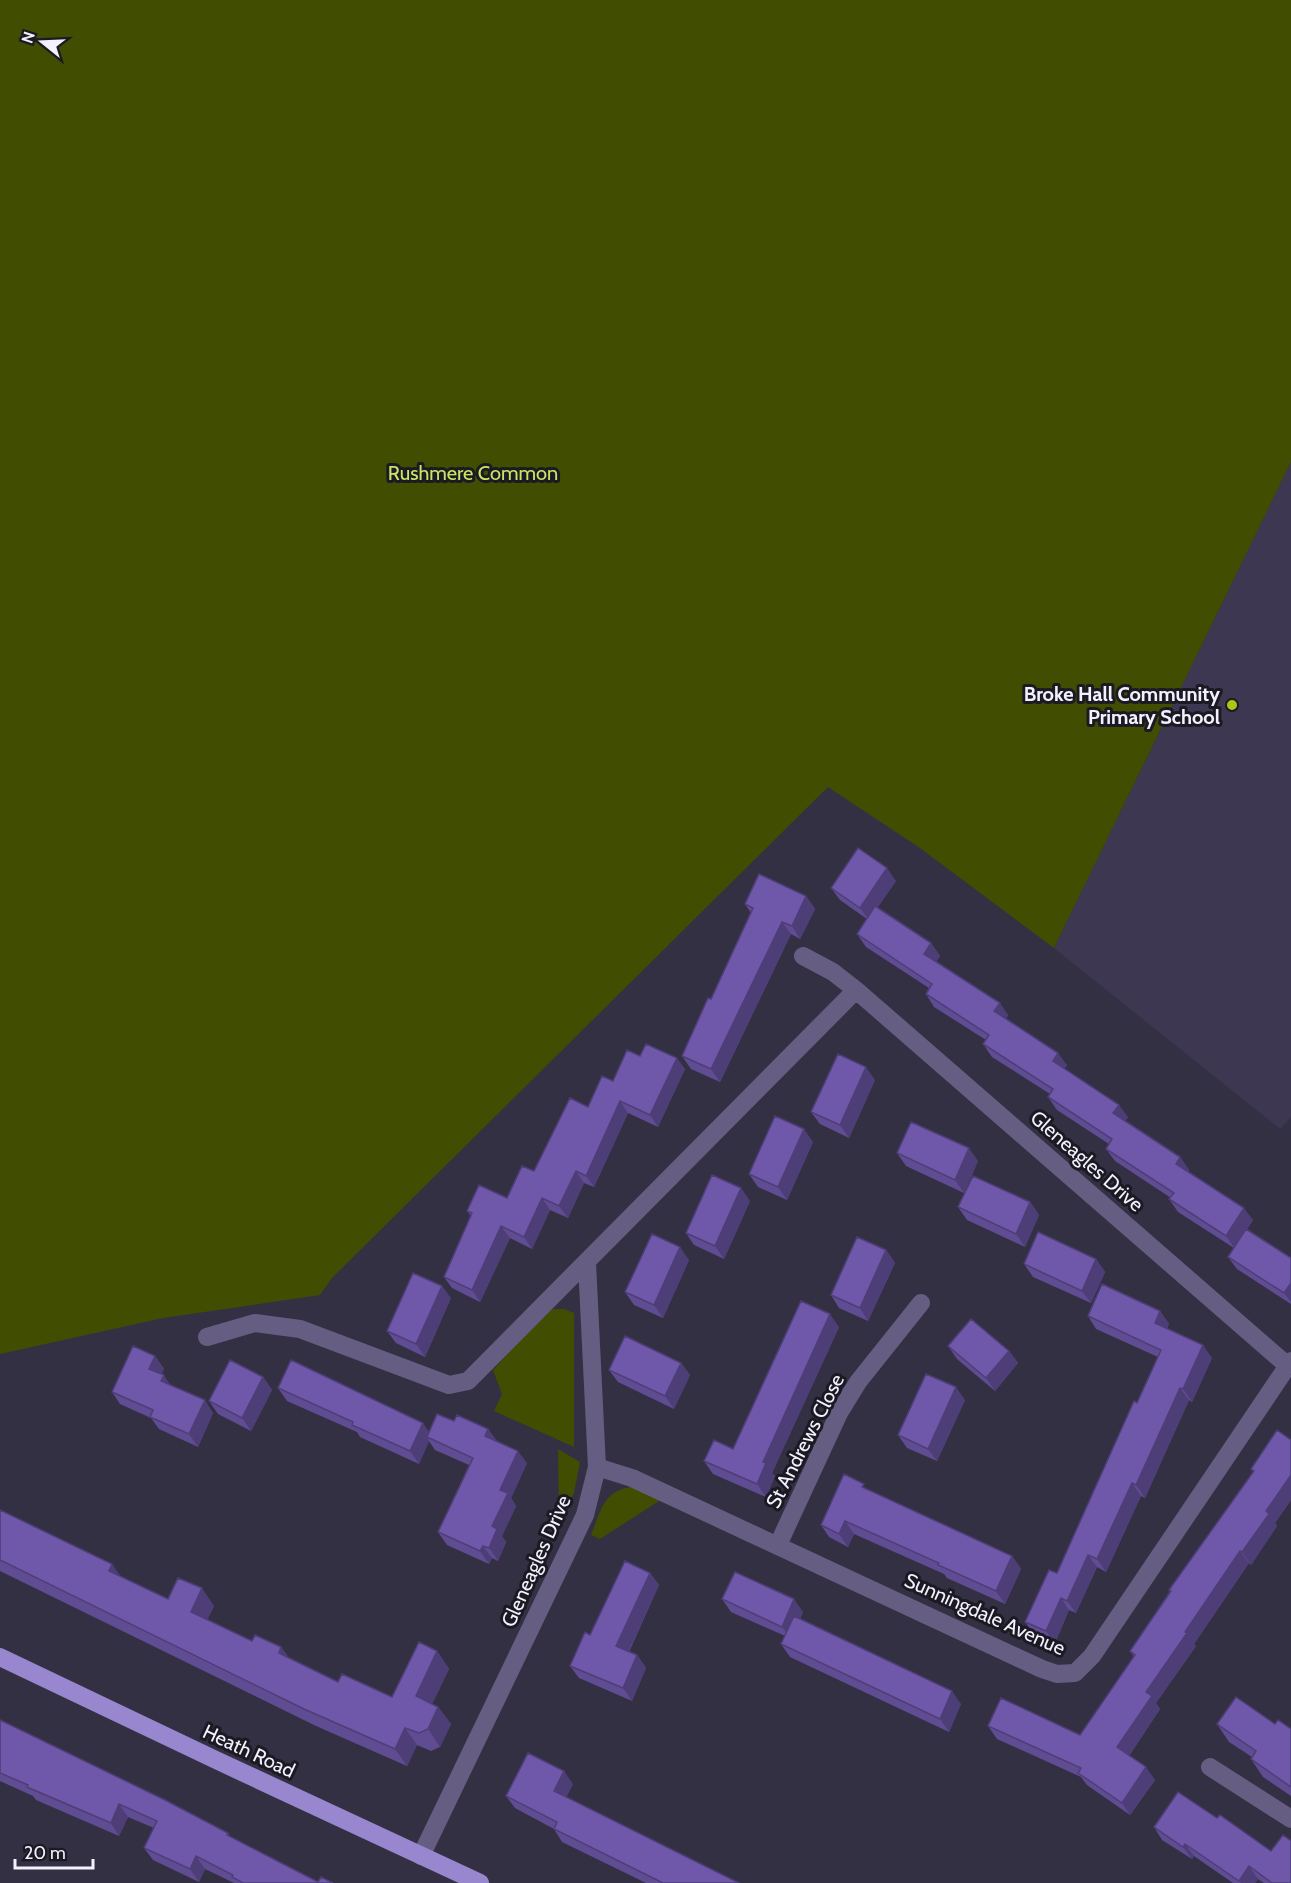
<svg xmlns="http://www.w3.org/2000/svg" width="1291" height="1883" viewBox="0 0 1291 1883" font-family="Cabin,sans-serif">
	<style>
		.built { fill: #3d3751 }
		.green { fill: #414d00 }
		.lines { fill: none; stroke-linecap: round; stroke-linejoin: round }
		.minor { stroke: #665e82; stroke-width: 18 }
		.major { stroke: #9886cf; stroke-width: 18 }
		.wall { fill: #5f4c92 }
		.shaded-wall { fill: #4e3e77 }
		.building { fill: #6f58aa; stroke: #4e3e77; stroke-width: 1.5 }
		.poi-dot { fill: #abc716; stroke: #1b1a23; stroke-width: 2 }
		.labels { text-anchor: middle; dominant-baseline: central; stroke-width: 6; stroke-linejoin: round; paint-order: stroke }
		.park-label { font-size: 20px; fill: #cae565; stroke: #1b1a23 }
		.poi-label { font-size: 20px; font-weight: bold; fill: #f3f1fe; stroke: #1b1a23; text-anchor: end }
		.street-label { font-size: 20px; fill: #f3f1fe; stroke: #1b1a23 }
	</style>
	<rect width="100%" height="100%" fill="#343044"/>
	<path class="built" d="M1291 462V1117L1280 1129 1054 948Z"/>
	<path class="green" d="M0 0H1291V462L1054 948 920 848 828 787 332 1278 320 1295 163 1318 0 1354Z
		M553 1309H564L574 1313V1447L494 1411 502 1394 493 1370 543 1315Z
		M558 1449 580 1462 574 1493 565 1513 559 1510Z
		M631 1487 662 1499 600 1539 591 1535C601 1511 603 1491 631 1487Z"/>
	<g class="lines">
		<path class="minor" d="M803 956 833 972 856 990 1288 1366
			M207 1337 255 1323 300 1329 449 1385 468 1381 856 990
			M597 1467 632 1478 1042 1669 1057 1674 1075 1673 1092 1656 1291 1361
			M778 1545 839 1413 858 1382 921 1303
			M1210 1767 1291 1819
			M421 1856 585 1515 597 1467 587 1263"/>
		<path class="major" d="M0 1657 216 1760 480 1883"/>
	</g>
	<path class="wall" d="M896 881 877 908 931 943 940 956 936 961 1008 1015 1006 1019 1067 1065 1064 1069 1128 1117 1125 1121 1180 1157 1189 1170 1188 1171 1253 1220 1247 1229 1291 1258V1304L1237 1269 1228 1257 1234 1248 1178 1212 1169 1199 1171 1198 1115 1161 1106 1149 1109 1144 1057 1110 1048 1097 1050 1094 992 1057 983 1044 986 1040 934 1007 926 994 929 988 866 947 857 934 867 919 840 900 831 888Z
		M806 896 815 909 800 939 791 934 720 1082 691 1069 682 1056 711 999 751 913 745 904Z
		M685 1069 658 1127 628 1113 594 1187 584 1183 568 1218 550 1210 532 1249 510 1238 480 1302 452 1288 444 1277 471 1216 467 1211 507 1198 534 1171 588 1107 613 1081Z
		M875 1080 849 1138 820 1124 811 1112Z
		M813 1142 787 1200 758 1187 749 1174Z
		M897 1153 978 1161 964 1193 906 1166Z
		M750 1201 724 1259 694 1245 686 1233Z
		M1030 1202 1039 1215 1025 1247 967 1220 958 1207Z
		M886 1250 895 1263 868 1321 839 1308 831 1295Z
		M1096 1259 1105 1272 1091 1303 1033 1277 1024 1264Z
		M689 1260 663 1318 634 1305 625 1292Z
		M451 1298 425 1357 396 1343 387 1331Z
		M1160 1311 1169 1324 1167 1329 1212 1358 1192 1402 1189 1400 1145 1498 1141 1496 1106 1572 1097 1567 1076 1613 1069 1610 1055 1643 1034 1634 1025 1622 1057 1573 1158 1357 1096 1329 1088 1316Z
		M839 1327 772 1473 775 1476 766 1497 713 1474 704 1461 733 1449Z
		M948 1346 1009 1351 1018 1363 995 1391 957 1359Z
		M155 1356 164 1369 161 1374 170 1385 213 1413 198 1447 159 1429 151 1418 120 1404 112 1392Z
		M681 1363 690 1375 674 1409 618 1382 609 1370Z
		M263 1377 272 1390 251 1431 218 1414 209 1401Z
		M278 1388 429 1432 454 1421 488 1429 496 1440 527 1463 511 1498 516 1506 502 1536 506 1542 498 1561 492 1558 489 1564 447 1545 438 1532 469 1465 435 1450 429 1441 419 1464 360 1437 357 1432 287 1401Z
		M965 1400 937 1461 907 1448 898 1435Z
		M1291 1440V1500L1275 1523 1277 1526 1251 1565 1249 1563 1194 1644 1196 1646 1156 1703 1160 1709 1129 1756 1155 1780 1130 1815 1087 1785 1081 1777 997 1739 988 1726 1080 1735 1134 1657 1130 1651 1170 1591 1169 1590 1253 1472 1251 1469Z
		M869 1490 1012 1556 1021 1569 1005 1604 947 1578 944 1574 854 1534 848 1547 829 1537 821 1525Z
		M0 1510 121 1577 168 1599 214 1606 207 1620 252 1641 281 1647 289 1658 338 1682 392 1697 437 1651 449 1669 432 1704 438 1707 451 1724 440 1747 431 1751 417 1745 407 1766 316 1726 0 1571Z
		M650 1573 659 1585 629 1652 637 1655 646 1668 632 1701 579 1678 570 1666 590 1635Z
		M722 1599 803 1612 800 1619 961 1704 949 1732 790 1657 781 1644 785 1636 731 1612Z
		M0 1720 228 1833 230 1837 318 1882 333 1883H234L205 1869 199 1882 153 1860 144 1848 154 1828 128 1817 119 1836 36 1800 33 1796 0 1781Z
		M1217 1724H1275L1291 1729V1796L1263 1777 1251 1759 1252 1757 1229 1742Z
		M573 1784 566 1797 739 1883H646L562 1842 554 1829 515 1808 506 1796Z
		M1154 1827 1291 1883H1264L1258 1879 1255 1883H1233L1194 1856 1192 1859 1162 1840Z"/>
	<path class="shaded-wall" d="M887 868 896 881 869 920 860 908Z
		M806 896 815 909 800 939 792 926Z
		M782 922 791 934 720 1082 711 1069Z
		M931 943 940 956 933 966 924 954Z
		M1000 1003 1008 1015 1003 1024 994 1011Z
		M1058 1053 1067 1065 1061 1073 1053 1061Z
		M677 1058 685 1069 658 1127 650 1115Z
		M866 1067 875 1080 849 1138 840 1125Z
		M620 1101 628 1113 594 1187 586 1176Z
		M1119 1105 1128 1117 1122 1126 1113 1113Z
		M804 1129 813 1142 787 1200 778 1187Z
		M969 1148 978 1161 964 1193 955 1180Z
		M1180 1157 1189 1170 1185 1176 1176 1164Z
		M576 1171 584 1183 568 1218 559 1206Z
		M741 1188 750 1201 724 1259 715 1246Z
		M542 1198 550 1210 532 1249 524 1237Z
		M1030 1202 1039 1215 1025 1247 1016 1234Z
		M1244 1208 1253 1220 1235 1249 1226 1236Z
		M501 1226 510 1238 480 1302 472 1290Z
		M680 1247 689 1260 663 1318 654 1305Z
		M886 1250 895 1263 868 1321 860 1308Z
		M1096 1259 1105 1272 1091 1303 1082 1291Z
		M1291 1283V1302L1284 1293Z
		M442 1286 451 1298 425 1357 416 1344Z
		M1160 1311 1169 1324 1163 1336 1155 1323Z
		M830 1314 839 1327 772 1473 775 1476 766 1497 757 1484 763 1462Z
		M1203 1345 1212 1358 1192 1402 1183 1389Z
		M1009 1351 1018 1363 995 1391 986 1378Z
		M155 1356 164 1369 158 1381 149 1369Z
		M681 1363 690 1375 674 1409 665 1396Z
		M164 1375 172 1388 161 1381Z
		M263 1377 272 1390 251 1431 242 1418Z
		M956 1387 965 1400 937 1461 928 1449Z
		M1180 1388 1189 1400 1145 1498 1136 1485Z
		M205 1400 213 1413 198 1447 189 1434Z
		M423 1423 432 1436 427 1437 429 1441 419 1464 410 1451Z
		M488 1429 497 1442 485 1436Z
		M518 1451 527 1463 511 1498 516 1506 502 1536 506 1542 498 1561 489 1548 492 1526 500 1490Z
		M1291 1475V1500L1275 1523 1277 1526 1251 1565 1242 1552 1266 1511Z
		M1132 1483 1141 1496 1106 1572 1097 1559Z
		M845 1521 854 1534 848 1547 839 1534Z
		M483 1546 492 1558 489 1564 480 1551Z
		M1240 1551 1249 1563 1194 1644 1196 1646 1156 1703 1160 1709 1126 1760 1117 1747 1146 1692 1185 1632Z
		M1088 1555 1097 1567 1076 1613 1067 1601Z
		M1012 1556 1021 1569 1005 1604 996 1591Z
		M112 1564 125 1582 109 1571Z
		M650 1573 659 1585 625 1659 616 1646Z
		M202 1588 214 1606 203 1629 191 1612Z
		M1061 1598 1069 1610 1055 1643 1046 1631Z
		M794 1599 803 1612 791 1639 782 1627Z
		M281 1647 293 1664 279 1653Z
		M437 1651 449 1669 428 1713 416 1696Z
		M637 1655 646 1668 632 1701 623 1688Z
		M952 1691 961 1704 949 1732 940 1719Z
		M438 1707 451 1724 440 1747 428 1729Z
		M405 1728 417 1745 407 1766 395 1749Z
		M1146 1767 1155 1780 1130 1815 1122 1803Z
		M564 1771 573 1784 563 1804 554 1791Z
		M119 1804 128 1817 119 1836 111 1823Z
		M1185 1844 1194 1856 1192 1859 1183 1847Z
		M196 1856 205 1869 199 1882 190 1869Z
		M1249 1866 1258 1879 1255 1883H1241L1239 1881Z"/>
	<path class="building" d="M858 848 887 868 860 908 831 888Z
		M759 874 806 896 792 926 782 922 711 1069 682 1056 708 998 711 999 753 908 745 904Z
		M875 906 931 943 924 954 1000 1003 994 1011 1058 1053 1053 1061 1119 1105 1113 1113 1180 1157 1176 1164 1244 1208 1226 1236 1169 1199 1174 1193 1106 1149 1112 1139 1048 1097 1053 1089 983 1044 989 1035 926 994 932 984 857 934Z
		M646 1044 677 1058 650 1115 620 1101 586 1176 576 1171 559 1206 542 1198 524 1237 501 1226 472 1290 444 1277 472 1213 467 1211 479 1185 507 1198 522 1166 534 1171 570 1098 588 1107 602 1076 613 1081 627 1050 640 1056Z
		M838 1054 866 1067 840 1125 811 1112Z
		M775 1116 804 1129 778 1187 749 1174Z
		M911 1122 969 1148 955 1180 897 1153Z
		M712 1175 741 1188 715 1246 686 1233Z
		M973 1176 1030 1202 1016 1234 958 1207Z
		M1246 1229 1291 1258V1283L1284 1293 1228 1257Z
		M1038 1232 1096 1259 1082 1291 1024 1264Z
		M652 1234 680 1247 654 1305 625 1292Z
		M857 1237 886 1250 860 1308 831 1295Z
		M413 1273 442 1286 416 1344 387 1331Z
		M1102 1284 1160 1311 1155 1323 1203 1345 1183 1389 1180 1388 1136 1485 1132 1483 1097 1559 1088 1555 1067 1601 1061 1598 1046 1631 1025 1622 1049 1570 1057 1573 1134 1401 1137 1403 1161 1350 1088 1316Z
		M801 1301 830 1314 763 1462 766 1463 757 1484 704 1461 714 1440 733 1449Z
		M971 1319 1009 1351 986 1378 948 1346Z
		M625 1336 681 1363 665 1396 609 1370Z
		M133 1346 155 1356 149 1369 164 1375 161 1381 205 1400 189 1434 150 1417 153 1410 112 1392Z
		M230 1360 263 1377 242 1418 209 1401Z
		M291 1360 423 1423 410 1451 352 1425 353 1422 278 1388Z
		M926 1374 956 1387 928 1449 898 1435Z
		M437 1414 454 1421 457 1415 488 1429 485 1436 518 1451 500 1490 508 1493 492 1526 497 1529 489 1548 483 1546 480 1551 438 1532 473 1458 427 1437Z
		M1277 1430 1291 1440V1475L1266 1511 1269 1514 1242 1552 1240 1551 1185 1632 1187 1633 1146 1692 1152 1696 1117 1747 1146 1767 1122 1803 1078 1773 1081 1768 988 1726 1001 1698 1080 1735 1135 1655 1130 1651 1171 1591 1169 1590 1254 1471 1251 1469Z
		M844 1474 864 1484 862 1487 1012 1556 996 1591 938 1565 939 1563 845 1521 839 1534 821 1525Z
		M0 1510 112 1564 109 1571 168 1599 178 1578 202 1588 191 1612 252 1641 255 1635 281 1647 279 1653 338 1682 342 1674 392 1697 419 1642 437 1651 416 1696 438 1707 428 1729 419 1733 405 1728 395 1749 304 1709 0 1560Z
		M625 1561 650 1573 616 1646 637 1655 623 1688 570 1666 585 1632 590 1635Z
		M735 1572 794 1599 782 1627 722 1599Z
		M794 1616 952 1691 940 1719 781 1644Z
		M1236 1697 1275 1724 1278 1720 1291 1729V1787L1251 1759 1256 1751 1217 1724Z
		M0 1720 165 1800 228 1833 227 1835 318 1882 321 1877 333 1883H243L232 1877 233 1875 196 1856 190 1869 144 1848 157 1821 119 1804 111 1823 27 1787 28 1785 0 1773Z
		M528 1753 564 1771 554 1791 739 1883H663L554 1829 557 1822 506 1796Z
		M1178 1792 1217 1818 1220 1815 1271 1851 1283 1835 1291 1841V1883H1272L1249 1866 1239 1881 1185 1844 1183 1847 1154 1827Z"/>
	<circle class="poi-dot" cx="1232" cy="705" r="6"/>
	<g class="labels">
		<g class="park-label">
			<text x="473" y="473">Rushmere Common</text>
		</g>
		<g class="poi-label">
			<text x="1220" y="694">Broke Hall Community<tspan x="1220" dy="23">Primary School</tspan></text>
		</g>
		<g class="street-label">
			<text transform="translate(1087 1161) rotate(41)">Gleneagles Drive</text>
			<text transform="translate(805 1441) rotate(-63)">St Andrews Close</text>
			<text transform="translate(536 1561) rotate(-66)">Gleneagles Drive</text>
			<text transform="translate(985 1614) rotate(24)">Sunningdale Avenue</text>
			<text transform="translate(249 1751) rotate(25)">Heath Road</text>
		</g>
	</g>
	<g transform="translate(42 42) rotate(288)" stroke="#1b1a23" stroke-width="4.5" paint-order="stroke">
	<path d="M0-4.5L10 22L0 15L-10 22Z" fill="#f3f1fe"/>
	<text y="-9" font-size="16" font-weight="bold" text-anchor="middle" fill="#f3f1fe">N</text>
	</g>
	<path d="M15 1859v9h78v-9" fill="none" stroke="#f3f1fe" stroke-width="3"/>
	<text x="24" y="1859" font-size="18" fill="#f3f1fe" stroke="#1b1a23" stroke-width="4.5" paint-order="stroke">20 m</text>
</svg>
